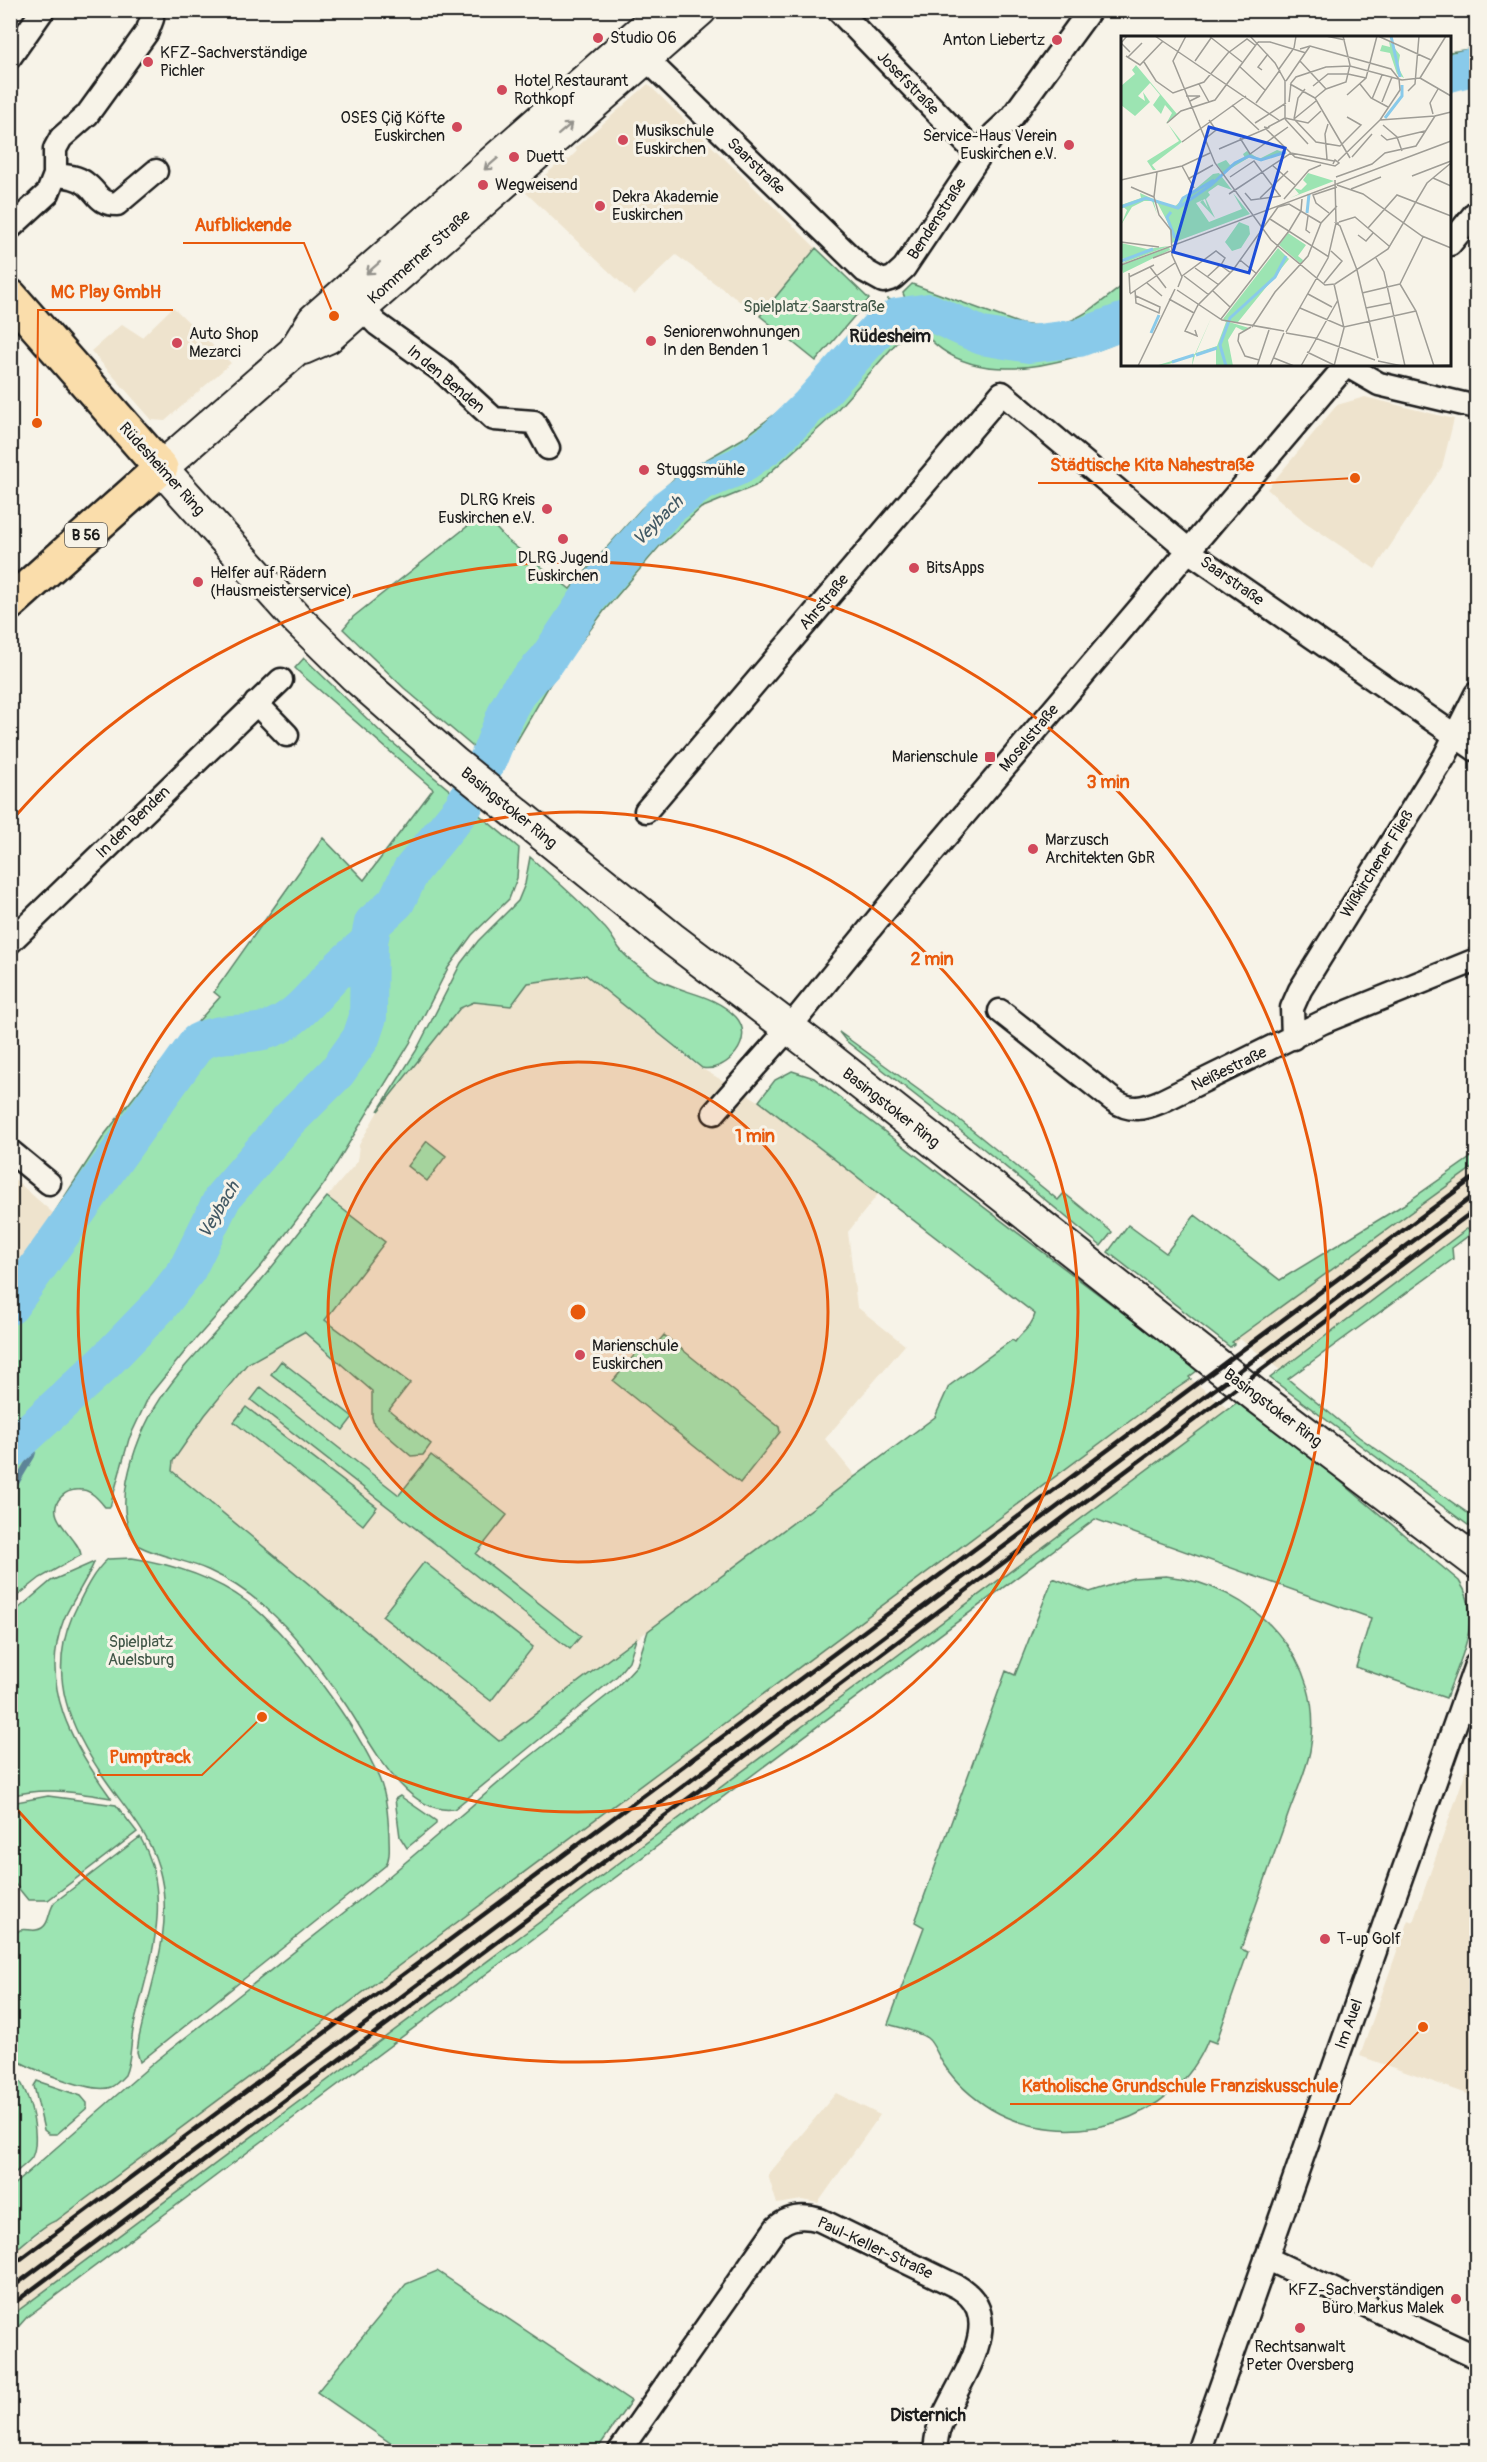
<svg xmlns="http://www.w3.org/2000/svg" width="1487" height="2462" viewBox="0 0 1487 2462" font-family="Pangolin,sans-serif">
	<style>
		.built { fill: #eee3cd }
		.green { fill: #9ce4b2; stroke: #5c8067; stroke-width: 1.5 }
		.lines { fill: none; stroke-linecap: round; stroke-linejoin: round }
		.stream { stroke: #5d8498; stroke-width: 6 }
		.river { stroke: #89caea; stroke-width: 38 }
		.street-casing { stroke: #1c1c1c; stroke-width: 27 }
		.secondary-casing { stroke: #1c1c1c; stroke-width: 36 }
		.primary-casing { stroke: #1c1c1c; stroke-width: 38 }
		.street { stroke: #f7f3e8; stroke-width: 22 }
		.secondary { stroke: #f7f3e8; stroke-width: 32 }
		.primary { stroke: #faddab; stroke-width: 33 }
		.rail { stroke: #1c1c1c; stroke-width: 4.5 }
		.oneway { stroke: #94928c }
		.ring { fill: none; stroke: #e8590c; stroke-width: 3 }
		.poi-dot { fill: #d1495b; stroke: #f7f3e8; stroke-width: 2 }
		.labels { text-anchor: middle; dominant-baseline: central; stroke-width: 6; stroke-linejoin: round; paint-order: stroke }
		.shield { fill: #f7f3e8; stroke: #5e5c59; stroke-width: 1.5 }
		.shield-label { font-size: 15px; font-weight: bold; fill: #1c1c1c }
		.poi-label { font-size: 16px; fill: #1c1c1c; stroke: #f7f3e8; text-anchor: start }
		.street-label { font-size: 16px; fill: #1c1c1c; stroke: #f7f3e8 }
		.park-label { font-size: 16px; fill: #425849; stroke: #f7f3e8 }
		.neighbourhood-label { font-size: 18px; font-weight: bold; fill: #1c1c1c; stroke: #f7f3e8 }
		.water-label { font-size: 18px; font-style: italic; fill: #425964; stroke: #f7f3e8 }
		.inset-river { fill: none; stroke: #89caea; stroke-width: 3 }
		.inset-road { fill: none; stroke: #9f9d96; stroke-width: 1.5 }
		.view { fill: #1d4ed8; fill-opacity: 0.15; stroke: #1d4ed8; stroke-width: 3 }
		.inset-edge { fill: none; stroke: #1c1c1c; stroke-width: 3 }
		.centre { fill: #e8590c; stroke: #f7f3e8; stroke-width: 3 }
		.ring-label { font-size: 18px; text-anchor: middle; font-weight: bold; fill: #e8590c; stroke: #f7f3e8; stroke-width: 6; stroke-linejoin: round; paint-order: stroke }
		.leader { fill: none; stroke: #e8590c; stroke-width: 2 }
		.callout-dot { fill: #e8590c; stroke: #f7f3e8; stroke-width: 2 }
		.callout-label { font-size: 18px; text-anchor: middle; font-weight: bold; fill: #e8590c; stroke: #f7f3e8; stroke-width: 6; stroke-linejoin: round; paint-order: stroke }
	</style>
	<rect width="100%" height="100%" fill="#f7f3e8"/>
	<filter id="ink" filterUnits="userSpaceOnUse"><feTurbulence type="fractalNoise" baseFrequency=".0167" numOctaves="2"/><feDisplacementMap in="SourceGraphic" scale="12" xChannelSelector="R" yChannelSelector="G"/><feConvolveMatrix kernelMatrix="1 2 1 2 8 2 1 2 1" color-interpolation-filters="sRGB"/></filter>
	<g filter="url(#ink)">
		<path class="built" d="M648 84 816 248 760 316 676 255 634 295 525 192 565 158 568 160 577 151 575 148Z
			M173 307 231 363 165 421 152 420 91 351 122 324 142 337Z
			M1365 397 1454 419 1442 467 1375 569 1305 522 1267 489 1337 405Z
			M586 975 697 1066 759 1101 879 1193 848 1232 857 1307 905 1345 825 1439 856 1477 499 1741 180 1479 172 1471 173 1461 205 1415 247 1364 304 1331 385 1242 327 1197 357 1162 359 1145 378 1111 452 1016 460 1008 474 1002 510 1006 528 983Z
			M1476 1165V1222L1280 1370 1240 1339 1234 1344 1231 1342Z
			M11 1176 54 1214 11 1280Z
			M1191 1379 1228 1409 11 2316V2254L38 2234 49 2222 1146 1409Z
			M1476 1742V2097L1360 2056 1408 1920 1413 1922Z
			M836 2093 880 2115 818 2203 802 2200 777 2204 768 2175Z"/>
		<path class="green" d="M1476 48V79L1450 92V52Z
			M816 248 869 299 816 361 760 316Z
			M912 284 1021 324C1068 332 1087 313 1122 286V340C1108 348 1091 352 1075 357 1003 378 931 376 903 293Z
			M888 299 895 301 913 330 911 337 899 340 828 420 755 486 701 508 659 547 604 611 550 684 500 770 404 688 343 629 353 617 483 514 507 540 570 589 641 509 676 477 742 439 796 398 853 329 887 304Z
			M304 658 387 738 519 848 517 878 509 899 472 935 448 968 410 1043 324 1184 262 1265 187 1349 149 1396 129 1439 110 1507H105C99 1500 92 1491 83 1490 75 1489 66 1491 61 1497 42 1517 79 1537 81 1555L40 1578 11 1601V1280L105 1134 159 1065 220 997 214 992 323 838 364 880 433 789 301 674 295 668Z
			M530 857C554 879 581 901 603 926 610 932 614 941 619 948 627 959 643 970 654 977 680 994 712 992 736 1017 756 1039 727 1073 702 1068L586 975 528 983 511 1006 474 1002 460 1008 378 1111 416 1051 461 963 478 941 518 901 525 884Z
			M839 1032 956 1117 1058 1200 1064 1193 1112 1232 1101 1246 979 1145 846 1041Z
			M792 1071 814 1078 1198 1370 1189 1377 1191 1379 1146 1409 56 2221C46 2222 21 2246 11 2254V2187L157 2060 380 1884 523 1762 614 1690 637 1665 648 1631 935 1417 949 1386 1012 1340 1015 1342C1022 1332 1032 1327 1035 1314L759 1101 775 1080Z
			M427 1141 446 1156 427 1181 408 1166Z
			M1476 1154V1165L1232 1342 1234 1344 1230 1347 1108 1252 1128 1225 1166 1253 1195 1215 1280 1280 1403 1205Z
			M327 1197 385 1242 325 1320 410 1383 389 1410 431 1444 423 1455 411 1456 374 1424 372 1417V1391L304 1332 247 1364 205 1415 173 1461 172 1471 499 1741 636 1639 629 1661 617 1676 454 1809C403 1816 368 1736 344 1702 306 1648 270 1598 208 1570 186 1560 160 1557 139 1546 123 1528 123 1503 127 1481 144 1395 195 1359 247 1297 275 1265 300 1230 327 1197Z
			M1476 1222V1230L1452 1248 1453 1259 1288 1379 1359 1437 1476 1519V1531L1270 1378Z
			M664 1335 779 1427 780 1432 740 1483 613 1381 641 1347 649 1353Z
			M281 1361 353 1417 343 1430 271 1374Z
			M261 1387 399 1495 431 1455 507 1515 476 1554 581 1636 570 1649 251 1400Z
			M1239 1401 1334 1476 1459 1581C1485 1618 1459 1661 1446 1698L1356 1667 1371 1618 1095 1519 27 2317 11 2335V2316Z
			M246 1407 377 1507 363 1525 234 1422Z
			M132 1558C171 1564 213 1577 246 1601 289 1634 358 1727 379 1778 387 1797 388 1816 389 1836 389 1846 391 1858 385 1866L140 2062 137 2052 139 2038C150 1985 173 1932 161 1877 153 1837 127 1811 105 1779 70 1729 47 1676 72 1617 81 1598 92 1572 108 1559Z
			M94 1562C92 1571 70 1604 64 1619 38 1685 72 1744 111 1798 77 1793 44 1786 11 1796V1615L51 1581Z
			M424 1562 533 1647 491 1701 382 1616Z
			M1166 1576C1252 1585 1328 1659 1310 1751 1306 1772 1295 1795 1288 1815 1272 1860 1256 1904 1241 1949L1248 1952 1216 2043 1208 2040C1175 2124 1066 2153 991 2109 973 2098 956 2083 944 2065 939 2058 934 2043 927 2038 917 2031 900 2028 888 2024L924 1927 915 1922 1006 1671 1015 1675 1053 1578 1090 1592 1133 1578Z
			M48 1796 116 1805 137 1832 48 1900H28L11 1879V1803Z
			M400 1796 436 1821V1824L407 1848 400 1837 395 1799Z
			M140 1837C175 1898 149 1963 134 2025 130 2042 132 2059 125 2075 121 2079 116 2085 111 2087 93 2095 27 2067 11 2057V1937L20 1930C26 1928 30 1931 36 1930 51 1928 47 1911 55 1902Z
			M10 2069C28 2082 42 2137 32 2157 28 2164 16 2171 11 2176Z
			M37 2081 81 2096 87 2103V2108L57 2134H49L44 2130 34 2086Z
			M437 2271 631 2401 596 2451H402L317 2392 406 2284Z"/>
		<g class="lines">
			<path class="stream" d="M10 1493 32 1456 44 1416"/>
			<path class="river" d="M1450 73 1476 66
				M10 1306 198 1042C222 1029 246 1038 270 1029 298 1019 315 993 335 973 346 962 358 952 369 942
				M10 1450 105 1362 160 1305 187 1270 223 1197 289 1120 337 1072 361 1038 368 1017 369 942 373 923 396 902 411 871 463 807 488 760 508 709 517 693 547 660 589 597 667 508 700 483 739 466 770 444 810 405 878 329 897 317 929 312 982 336 1029 344 1079 338 1122 322"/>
			<g class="street-casing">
				<path id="street" d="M838 10 978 155
					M635 48 865 271 883 281 893 278 904 268 994 134 1012 117 1090 10
					M10 57 43 10
					M55 175C65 176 76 176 85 183 98 192 98 204 117 204L156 171
					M10 228 48 193 55 175V149L61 138 87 115 147 32 152 19 150 10
					M1450 244 1476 212
					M351 297 377 324 442 371 494 419 534 422 548 448
					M1346 365 1379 384 1476 407
					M256 703 287 735
					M646 811 1002 393 1197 557 1476 750
					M10 942 281 680
					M1000 1011 1113 1100C1130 1112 1143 1109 1162 1101L1323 1022 1476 960
					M1293 1038 1292 1008 1300 990 1445 756 1476 694
					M714 1113 790 1027 925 861 1347 364
					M10 1151 49 1183
					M1266 2258 1476 2357
					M619 2452 776 2228C789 2216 803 2215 820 2220L958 2287C1013 2320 952 2388 939 2428 936 2436 936 2444 935 2452
					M1198 2452 1476 1665"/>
			</g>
			<g class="secondary-casing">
				<path id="secondary" d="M665 10 314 320 294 352 161 468 297 619 355 676 454 763 671 938 817 1049 1258 1397 1476 1562
					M303 348 328 337 361 308 700 10"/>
			</g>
			<g class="primary-casing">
				<path id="primary" d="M10 296 161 468 10 603"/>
			</g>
			<use href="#street" class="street"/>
			<use href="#secondary" class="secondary"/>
			<use href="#primary" class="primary"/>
			<path class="rail" d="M10 2267 1476 1176
				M10 2289 1476 1194
				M10 2306 1476 1209"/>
		</g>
		<defs><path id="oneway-shaft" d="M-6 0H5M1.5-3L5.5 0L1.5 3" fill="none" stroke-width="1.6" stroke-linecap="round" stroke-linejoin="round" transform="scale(1.5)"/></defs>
		<g class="oneway">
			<use href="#oneway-shaft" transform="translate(565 129) rotate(-41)"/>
			<use href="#oneway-shaft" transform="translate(491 164) rotate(139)"/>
			<use href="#oneway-shaft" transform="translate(373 268) rotate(139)"/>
		</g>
	</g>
	<circle cx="578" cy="1312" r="250" fill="#e8590c" fill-opacity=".12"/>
	<g class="ring">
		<circle cx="578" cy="1312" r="250"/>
		<circle cx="578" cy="1312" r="500"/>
		<path d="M12 820A750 750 0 1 1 12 1804"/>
	</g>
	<g class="poi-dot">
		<circle cx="598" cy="38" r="6"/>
		<circle cx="1057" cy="40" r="6"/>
		<circle cx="148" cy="62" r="6"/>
		<circle cx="502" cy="90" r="6"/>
		<circle cx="457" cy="127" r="6"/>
		<circle cx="623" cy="140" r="6"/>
		<circle cx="1069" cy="145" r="6"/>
		<circle cx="514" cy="157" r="6"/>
		<circle cx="483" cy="185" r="6"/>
		<circle cx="600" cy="206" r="6"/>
		<circle cx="651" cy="341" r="6"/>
		<circle cx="177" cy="343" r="6"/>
		<circle cx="644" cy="470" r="6"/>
		<circle cx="547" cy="509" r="6"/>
		<circle cx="563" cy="539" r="6"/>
		<circle cx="914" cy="568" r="6"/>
		<circle cx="198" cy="582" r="6"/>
		<rect x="984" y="751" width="12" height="12" rx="3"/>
		<circle cx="1033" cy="849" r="6"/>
		<circle cx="580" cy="1355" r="6"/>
		<circle cx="1325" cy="1939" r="6"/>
		<circle cx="1456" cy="2299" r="6"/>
		<circle cx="1300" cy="2328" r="6"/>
	</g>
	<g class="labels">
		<rect class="shield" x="65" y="523" width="42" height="24" rx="4.5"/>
		<g class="shield-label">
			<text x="86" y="535">B 56</text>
		</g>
		<g class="poi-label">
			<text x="610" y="38">Studio 06</text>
			<text x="1045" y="40" text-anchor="end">Anton Liebertz</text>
			<text x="160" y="53">KFZ-Sachverständige<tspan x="160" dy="18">Pichler</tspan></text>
			<text x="514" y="81">Hotel Restaurant<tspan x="514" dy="18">Rothkopf</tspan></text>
			<text x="445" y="118" text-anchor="end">OSES Çiğ Köfte<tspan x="445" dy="18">Euskirchen</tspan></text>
			<text x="635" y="131">Musikschule<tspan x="635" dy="18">Euskirchen</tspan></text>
			<text x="1057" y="136" text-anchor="end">Service-Haus Verein<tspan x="1057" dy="18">Euskirchen e.V.</tspan></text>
			<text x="526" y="157">Duett</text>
			<text x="495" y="185">Wegweisend</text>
			<text x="612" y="197">Dekra Akademie<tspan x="612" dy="18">Euskirchen</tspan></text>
			<text x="663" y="332">Seniorenwohnungen<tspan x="663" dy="18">In den Benden 1</tspan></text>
			<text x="189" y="334">Auto Shop<tspan x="189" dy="18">Mezarci</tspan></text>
			<text x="656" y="470">Stuggsmühle</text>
			<text x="535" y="500" text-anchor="end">DLRG Kreis<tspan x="535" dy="18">Euskirchen e.V.</tspan></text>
			<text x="563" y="558" text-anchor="middle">DLRG Jugend<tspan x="563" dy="18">Euskirchen</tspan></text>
			<text x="926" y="568">BitsApps</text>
			<text x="210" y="573">Helfer auf Rädern<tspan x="210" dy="18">(Hausmeisterservice)</tspan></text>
			<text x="978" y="757" text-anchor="end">Marienschule</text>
			<text x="1045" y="840">Marzusch<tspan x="1045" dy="18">Architekten GbR</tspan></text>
			<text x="592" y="1346">Marienschule<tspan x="592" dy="18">Euskirchen</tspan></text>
			<text x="1337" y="1939">T-up Golf</text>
			<text x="1444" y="2290" text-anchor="end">KFZ-Sachverständigen<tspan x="1444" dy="18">Büro Markus Malek</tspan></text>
			<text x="1300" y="2347" text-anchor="middle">Rechtsanwalt<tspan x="1300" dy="18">Peter Oversberg</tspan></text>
		</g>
		<g class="street-label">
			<text transform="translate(908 83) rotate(46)">Josefstraße</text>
			<text transform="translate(756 166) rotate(44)">Saarstraße</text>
			<text transform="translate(937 219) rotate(-57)">Bendenstraße</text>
			<text transform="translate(419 257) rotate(-42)">Kommerner Straße</text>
			<text transform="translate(446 379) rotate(40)">In den Benden</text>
			<text transform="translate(162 469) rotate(48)">Rüdesheimer Ring</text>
			<text transform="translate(1232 581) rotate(35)">Saarstraße</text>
			<text transform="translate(824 602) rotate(-50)">Ahrstraße</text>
			<text transform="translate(1029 738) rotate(-50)">Moselstraße</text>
			<text transform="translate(509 808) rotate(39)">Basingstoker Ring</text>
			<text transform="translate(133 822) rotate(-44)">In den Benden</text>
			<text transform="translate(1377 864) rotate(-58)">Wißkirchener Fließ</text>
			<text transform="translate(1229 1069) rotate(-26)">Neißestraße</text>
			<text transform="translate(891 1108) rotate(38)">Basingstoker Ring</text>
			<text transform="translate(1273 1408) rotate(37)">Basingstoker Ring</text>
			<text transform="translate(1349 2024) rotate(-70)">Im Auel</text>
			<text transform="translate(875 2248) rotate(25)">Paul-Keller-Straße</text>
		</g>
		<g class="park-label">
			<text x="814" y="307">Spielplatz Saarstraße</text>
			<text x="141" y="1642">Spielplatz<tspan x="141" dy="18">Auelsburg</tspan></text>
		</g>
		<g class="neighbourhood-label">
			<text x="890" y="336">Rüdesheim</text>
			<text x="928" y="2415">Disternich</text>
		</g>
		<g class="water-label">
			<text transform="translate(658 521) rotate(-45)">Veybach</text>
			<text transform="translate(219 1210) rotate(-59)">Veybach</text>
		</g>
	</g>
	<g transform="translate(1121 36)">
		<rect width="330" height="330" fill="#f7f3e8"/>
		<path d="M268 5 279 19 277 31 283 42 276 38 269 17 259 15 261 9 269 11ZM15 29 56 78 45 88 51 77 44 69 40 78 32 69 39 59 29 47 17 60 24 65 22 56 29 66 14 80 0 69V50L14 38 11 34ZM47 88 61 106 31 129 35 134H32L26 125 58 105ZM156 114 165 117 140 124 129 121 102 137 96 128 105 124 109 129 124 122 122 118 126 115 138 123ZM98 137 111 154 97 149 87 156 89 159 85 163 94 182 79 166 82 164 87 172 84 163 75 167 88 186 121 173 112 157 129 178 51 207 48 189 35 164 53 171 92 138ZM187 137 213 145 169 162 178 158 173 152 180 154 186 148 182 144ZM19 157 32 163 36 178 31 165H23L11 171 0 189 6 174 0 169 20 162ZM118 186 128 190 129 198 120 212 111 215 104 206ZM167 197 185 209 177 220 182 224 180 228 158 209ZM0 207 26 213 48 210 0 228 10 221 0 223ZM48 211 49 214 2 237 0 229ZM157 212 168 223 117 286H108L128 292 123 295 115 291 107 304 112 330H95V312L74 319 71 330 72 320 48 328 34 330 74 318 91 280 75 317 96 310 105 286 102 283Z" fill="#9ce4b2"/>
		<path class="inset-river" d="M270 0 279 41M264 82 281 60V49M0 171 25 162 57 172 90 149 114 127 128 120 140 124 165 116M56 173 62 162 93 144M50 176 46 181 54 202M186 177 188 158M0 225 32 213M30 297 38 279M75 319 96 312M51 326 73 319M105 330 99 309 109 282 154 241 165 220"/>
		<path class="inset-road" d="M6 0 0 7 9 16M34 0 159 85M65 0 52 25 94 127 150 204 204 249 214 248 267 213 306 147 330 127M88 0 121 26M129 0 154 27 164 45V82L147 91M205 0 224 4M257 0 310 24M137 6H149L185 17M179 13 189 10 270 33 278 43 279 54 259 84M5 20 19 29 42 5M7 21 21 7M74 25 90 2M179 25 205 53M23 26 35 45 52 57 83 46 107 17 126 3 134 9M118 30 144 54M158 33 173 12 175 0M141 34 137 31 147 18M227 38 245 42M299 42 325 0M299 42 330 60M165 45 189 10M78 48 88 66M169 48 194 62M239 48 250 62 267 71M192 50 207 38H227M287 55 294 48 298 0M226 59 245 42 256 0M65 60H79L69 65M194 62 205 53 225 46 229 29 222 0M194 62 229 122M251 63 261 39M168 66 170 47 175 41 205 31 229 30 281 44 299 42M261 66 271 41M135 67 159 34M111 69 138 94M312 78 309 67 317 53M164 82 187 87 200 75M164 83 187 108M173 83 195 106 219 110M173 83 177 62 184 53M173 83 195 65M259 84 314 80M46 87 60 75 94 64 137 6M134 87 165 67M262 89 276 101 281 115M145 93 174 121 214 130 218 127 214 124 212 128M260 99 266 104 304 95M119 102 129 118 167 91M84 103 95 94 88 84M61 106 125 60M219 110 240 89 226 81M98 113 147 92 143 91M231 121 251 98M206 123 204 98 207 88M217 125 259 84M151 129 174 149M61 130 73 152M36 136 33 161 38 179 50 194 51 219 61 241 57 251M291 140 330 125M109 141 133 125 159 160M215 141 251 128 264 117 295 110 314 80 330 76M312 142 330 150M67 143 92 129M0 144 61 130 89 117M214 144 215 186M216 149 242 158 301 200 330 212M10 151 33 161M230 153 260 141M124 157 130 164 160 160M108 158 170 117 213 125M139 162 167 135M163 163 188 134 200 129M208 177 195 167 192 159 216 151M187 180 185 194 189 197M149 183 208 221M218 186 234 181 268 210M218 187H215L219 190 236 234 257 322M247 192 276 159 330 180M237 199 245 205 252 197M0 206 38 211M32 222 50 215M255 222 263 236 284 330M119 224 136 238M0 229 330 105M29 231 45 252M74 232 98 249M8 237 9 257M61 240 95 215 104 222 100 229M63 240 88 259M8 241 33 229M86 241 99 229 110 237M26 247 41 260M203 247 221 225 210 215M279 248 295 275 313 330M279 248 302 201M14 254 15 267 38 277 39 271 15 260M56 254 101 284 163 295M92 255 109 271M241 257 279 248M9 258 54 227M187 258 211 271M48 263 73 277M179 272 223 291 295 275M245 272 270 267M100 283 168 195 180 175 181 163M130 291 118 298 117 305 124 320 138 324M131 291 154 256 187 220 200 187 216 170M74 294 76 300 64 295 77 269 112 234 157 171 168 168 200 187M165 296 207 222 215 187M165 297 194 302 254 324M186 316 213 329M153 322 173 330M257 325 281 330M17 330 54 253M136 330 148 294M149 330 163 297M180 330 217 264M213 330 223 292 213 248M302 330 330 329"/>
		<path class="view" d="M88 91 164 112 128 237 52 216Z"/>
		<rect width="330" height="330" class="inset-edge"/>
	</g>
	<circle cx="578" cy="1312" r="9" class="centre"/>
	<g class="ring-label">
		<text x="1108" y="788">3 min</text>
		<text x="932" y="965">2 min</text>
		<text x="755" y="1142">1 min</text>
	</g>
	<path class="leader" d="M334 316L304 243H183M37 423L38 310H173M1355 478L1267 483H1038M262 1717L202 1775H97M1423 2027L1350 2104H1010"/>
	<g class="callout-dot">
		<circle cx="334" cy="316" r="6"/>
		<circle cx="37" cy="423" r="6"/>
		<circle cx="1355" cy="478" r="6"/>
		<circle cx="262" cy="1717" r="6"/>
		<circle cx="1423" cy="2027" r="6"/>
	</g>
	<g class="callout-label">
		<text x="243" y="231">Aufblickende</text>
		<text x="106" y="298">MC Play GmbH</text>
		<text x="1152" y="471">Städtische Kita Nahestraße</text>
		<text x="150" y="1763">Pumptrack</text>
		<text x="1180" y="2092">Katholische Grundschule Franziskusschule</text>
	</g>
	<rect width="1487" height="2462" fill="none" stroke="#f7f3e8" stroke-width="36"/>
	<rect x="18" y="18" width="1451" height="2426" fill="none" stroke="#1c1c1c" stroke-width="2" filter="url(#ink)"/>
</svg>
